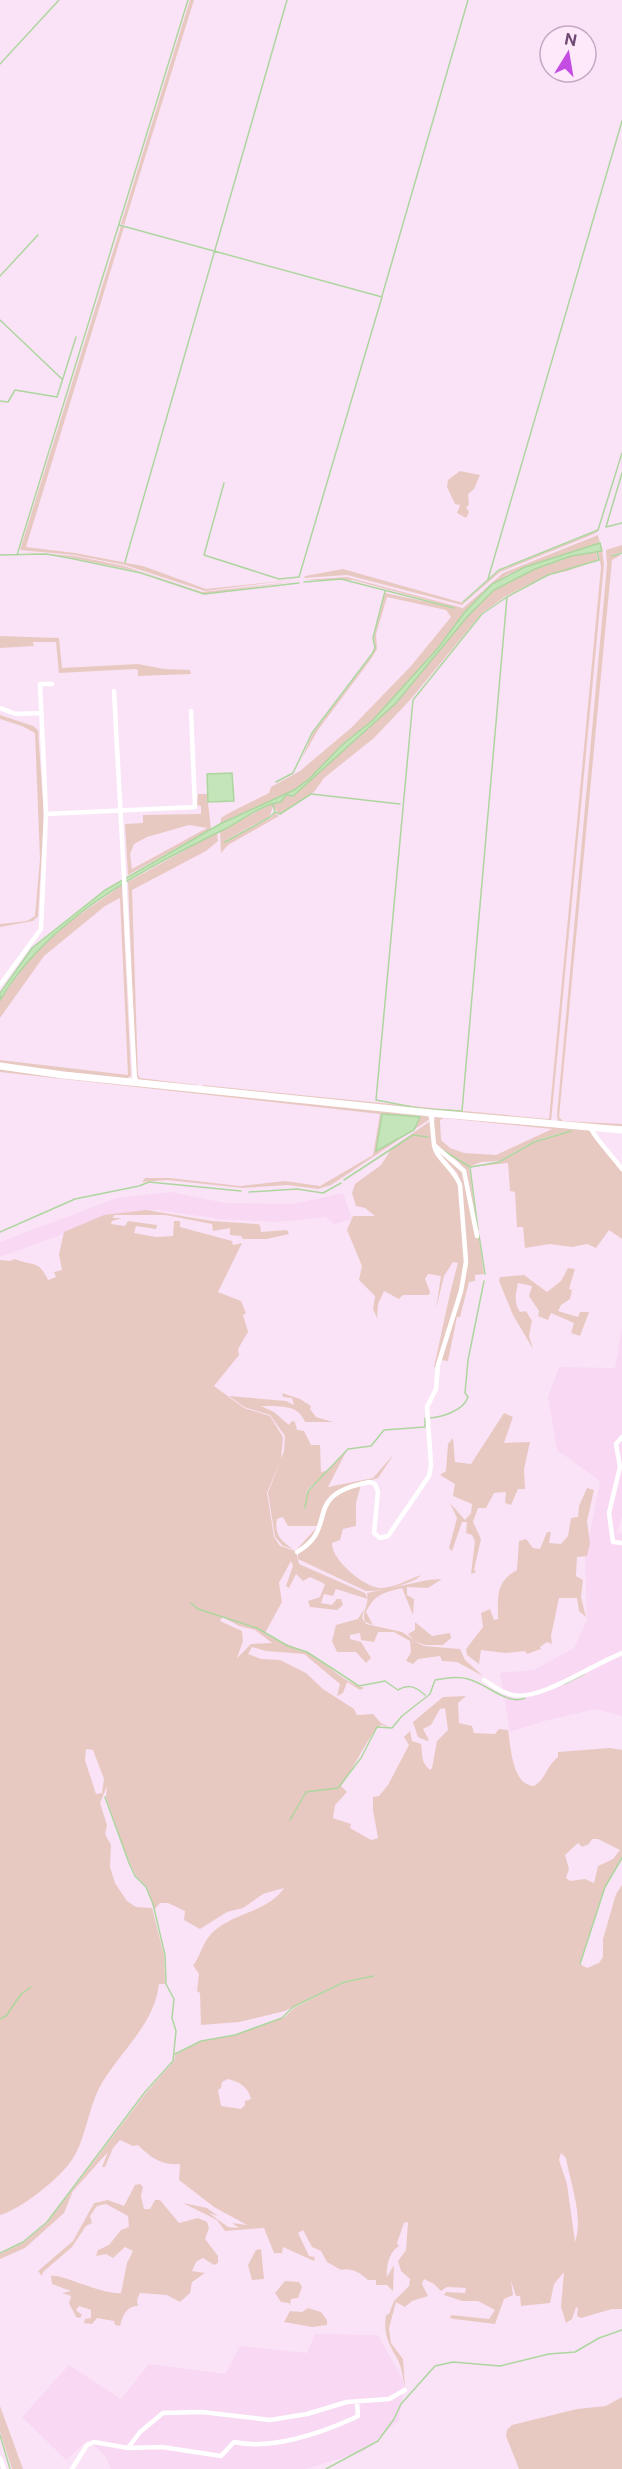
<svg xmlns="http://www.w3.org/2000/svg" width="622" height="2469" viewBox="0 0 622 2469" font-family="'Public Sans',sans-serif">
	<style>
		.residential { fill: #f8d8f3 }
		.green { fill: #e8c9c2; fill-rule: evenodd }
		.water { fill: #c4e4b9; stroke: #add69f; stroke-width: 1.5 }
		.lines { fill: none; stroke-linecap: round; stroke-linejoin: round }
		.stream { stroke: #add69f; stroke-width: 1.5 }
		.street { stroke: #fff; stroke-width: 4.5 }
		.secondary { stroke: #fff; stroke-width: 7 }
	</style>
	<rect width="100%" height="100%" fill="#fbe3f7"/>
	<path class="residential" d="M171 1192 225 1203 293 1204 343 1193 352 1219 334 1224 325 1217 277 1222 219 1219 158 1210 118 1214 0 1257V1242L117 1198Z
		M622 1327V1517L617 1532 622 1534V1716L596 1709 544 1721 510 1732 500 1673 534 1670 574 1648 587 1620 585 1557 600 1481 557 1450 548 1397 559 1367 615 1368Z
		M315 2334 378 2335 404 2382 399 2420 364 2451 306 2469H111L106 2457 88 2440 66 2460 22 2417 69 2365 121 2399 149 2364 225 2374 240 2346 307 2353Z"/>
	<path class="green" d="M190 0H194L124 225 121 224Z
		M121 226 124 227 26 547 75 553 143 566 206 589 300 579 205 591 125 565 74 555 20 550Z
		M460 471 480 475 474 489 468 494 469 505 466 507 469 512 466 518 457 513 460 505 455 504 447 487 448 480Z
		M600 530 594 534 500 572 462 605 347 575 304 578 305 576 343 569 463 603 499 571Z
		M598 535 600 543 525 567 507 575 483 592 430 657 373 720 342 745 309 779 294 790 220 824 221 818 227 814 269 793 271 787 300 771 351 728 411 666 451 617 446 610 387 597 376 634 377 649 371 659 318 730 301 760 313 733 372 655 375 648 374 637 385 593 456 608 353 580H304L347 577 463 608 503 573Z
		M622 545V552L612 555H621L612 560 559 1117 563 1121 622 1124V1126L562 1124 558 1122 557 1115 607 565 606 550Z
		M598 551H602L604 564 551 1122H549L203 1088V1085C320 1097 432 1108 549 1119L601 567Z
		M20 552 75 556 124 566 202 592 300 581 204 594 141 572 68 557Z
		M596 552 598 560 567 571 548 575 506 596 482 613 410 700 374 738 324 778 314 792 279 814 273 806 270 816 224 841 271 818 275 813 279 816 228 845 221 853 220 831 286 796H293L396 703 467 617 494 590 535 569 571 556Z
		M0 636 59 638 62 668 138 664 164 669 190 670 191 674 138 676V670L135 669 59 673 56 642H33L34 646 0 648Z
		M0 715 33 726 38 730 44 816 38 916 33 921 0 927V924L27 921 35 916 40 859 35 733 22 726 0 719Z
		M198 794H207L211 829 128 875 125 824 143 823V815L201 814V806L197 805ZM189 825 207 828 132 869 130 854 134 844 147 837Z
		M217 832 218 841 206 851 132 890 138 1075 140 1078 198 1085V1087L139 1080 136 1074 128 882Z
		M122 885 131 1076 126 1079 0 1064V1060L128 1075 120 898 105 906 44 956 0 1018V1000L32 955 72 920Z
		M0 1067 426 1114 430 1119 331 1185 318 1189 288 1185 243 1188 167 1180 142 1182 145 1178H170L240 1186 285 1181 320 1186 373 1155 380 1114 0 1072ZM382 1114 420 1117 376 1150Z
		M435 1117 590 1130C595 1146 617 1155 622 1172 622 1184 622 1224 622 1239L609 1230 596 1248 587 1244 572 1247 550 1244 525 1248 523 1227H517L515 1192 510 1191 508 1163 472 1167 499 1162 534 1142 571 1130 534 1141 499 1161 481 1162 469 1167 484 1274 475 1275V1281L469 1282 460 1317H457L448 1361 441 1360 465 1276 461 1184 457 1173 435 1148 465 1170C449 1145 426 1159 435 1117ZM444 1118 552 1129 496 1155 464 1153 450 1148 441 1140 440 1120Z
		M432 1120 431 1135 434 1151 448 1165 459 1185 465 1262 460 1291 437 1367H434C442 1332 448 1298 458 1263L453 1262 444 1276 436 1309 441 1276 428 1274 425 1279 430 1292 429 1295H403L399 1299 384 1291 378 1304 377 1318 373 1309 375 1296 359 1280 362 1266 347 1230 353 1216H375L365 1208 356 1206 352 1193 355 1184 381 1165 392 1148 344 1180Z
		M146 1210 212 1221 257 1224 260 1225 261 1232 287 1230 289 1234 267 1239H243L241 1236 230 1235V1228L213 1231 212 1224 165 1215H114L113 1218H122L112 1221 111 1224 125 1226 128 1221 157 1225 156 1229 136 1226 134 1233 156 1237 173 1236 174 1221H180V1227L232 1241 233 1245 242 1243 218 1292 241 1301 246 1313 243 1315 248 1332 238 1349 239 1355 214 1386 244 1408 270 1416 283 1437 281 1459 267 1493 274 1537 280 1546 296 1551 299 1564 365 1593 368 1599 336 1589 333 1596 324 1594 321 1603 332 1605 337 1599H341L343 1605 337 1610 310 1607 308 1601 320 1597 325 1584 310 1577 303 1581 296 1574 289 1588 286 1586 293 1566 291 1561 279 1583 282 1602 265 1633C280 1644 297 1646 312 1655 329 1666 345 1683 364 1688L360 1690 347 1682 343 1693 337 1696 340 1684 304 1654 266 1651 252 1647 248 1654 261 1659 280 1660 306 1673 323 1689 354 1709 357 1715 373 1714 381 1723 391 1728 381 1725C371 1730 351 1774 341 1786L347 1792 335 1805 333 1818 351 1824 350 1828 371 1840 378 1838 373 1810V1797L379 1796 388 1785 409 1745 404 1737 410 1731 412 1741 421 1744C423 1755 420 1761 430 1770L432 1768 437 1741 448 1730 445 1708 440 1709 431 1725 423 1729 429 1740 427 1741 418 1737 413 1722 443 1697 466 1696 458 1703 459 1723 472 1726 474 1733 495 1734 499 1729 508 1730C511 1747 512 1785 534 1786 546 1779 547 1765 558 1757V1752L610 1748 622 1750V1858L605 1887 580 1964 587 1968 599 1963 603 1957V1939L616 1894 622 1885V2309H612L581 2318 577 2316 578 2308 576 2307 572 2319 566 2323 561 2307 564 2272 554 2284 550 2303 521 2306 520 2296H516L511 2281 513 2295 504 2299 495 2324 454 2319 450 2318 451 2315 489 2319 495 2310 478 2301H462L444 2295 446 2292 465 2293 466 2288 447 2287 441 2291 434 2284 424 2279 422 2284 428 2296 412 2301 405 2307 396 2302 389 2328 391 2343 403 2359 405 2388C403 2379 402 2368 398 2360 389 2344 383 2335 386 2315L389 2314 394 2301 409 2286 410 2279 401 2271 398 2261 406 2250 408 2222 404 2223 397 2243 399 2246C389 2252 386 2266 387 2277L394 2265 393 2291 387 2285H376V2280H368C361 2273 351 2267 341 2270L327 2262 321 2251 312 2247 303 2230 298 2233 309 2256 315 2257 314 2261 283 2247 282 2253H274L264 2228 225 2231 217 2220 183 2203 207 2208 218 2216 209 2213 228 2227 239 2228 232 2223 247 2225 214 2207 179 2180 180 2164C162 2166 150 2157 138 2145L133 2146 120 2140 113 2148 105 2167H102L108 2152 73 2191 64 2213 25 2248 0 2259V2254L23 2243 47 2223 146 2093 174 2061 175 2055 202 2041 235 2035 285 2017 294 2008 345 1982 377 1976 344 1981 285 2011 239 2022 201 2025 200 1993 197 1991 199 1974 193 1965C199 1960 202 1943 212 1933 233 1912 267 1913 284 1888L263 1894 243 1908 227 1912 200 1929 184 1920 185 1911 168 1903H160L154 1910 147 1887 136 1876 124 1850 106 1797 107 1786 100 1803 107 1825 105 1834 111 1845 110 1867 115 1883 127 1901 136 1907 152 1908 164 1955 165 1984H159C155 2023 121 2051 102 2083 87 2108 87 2141 69 2164 56 2181 21 2209 0 2215V1260L10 1261 15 1259C34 1267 38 1259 48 1280L56 1277 54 1272 62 1270 59 1254 64 1232 104 1215ZM223 1617 239 1626 255 1630 272 1643 251 1644 237 1658 243 1641 242 1631 222 1622 220 1620ZM86 1749 93 1750 104 1779 102 1793 96 1794 85 1760ZM592 1839H598L620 1850 613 1859 598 1866 594 1883 585 1879 570 1881 566 1878 569 1869 565 1855 578 1843 582 1847 589 1844ZM228 2079C240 2082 248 2087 251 2099L245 2101V2105L241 2109 221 2106 218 2090 221 2088 222 2082ZM561 2153 566 2158C570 2182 584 2218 575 2242L567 2184 559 2160Z
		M568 1268 575 1269 569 1289 572 1290 570 1299 561 1305 558 1311 578 1317 580 1312H589L580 1336 571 1333 574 1323 551 1313 548 1320 538 1316 539 1311 529 1296 532 1286 518 1283C516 1294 513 1302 520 1312L526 1311 532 1321 529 1336 533 1349 513 1315 499 1281 500 1277 524 1275 547 1292 561 1281Z
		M282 1393 300 1399 311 1406 310 1409 316 1417 333 1422H305C298 1403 277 1407 261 1406L274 1412 289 1425 292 1421 295 1422 297 1430 304 1431 311 1445H320L321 1472 329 1470 307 1490 305 1511 308 1491 346 1452 328 1487 373 1478 394 1454 378 1478C362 1484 343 1484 330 1496 314 1511 325 1537 296 1550L318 1526H288L283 1517 277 1519C274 1534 281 1541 293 1549L283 1546 275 1537 268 1493 284 1451 285 1436 270 1415 244 1407 229 1396 286 1401 294 1405 292 1398 283 1397Z
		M504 1413 513 1417 504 1443 530 1442 524 1469 525 1489H518L511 1505 505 1503 506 1492 494 1493 486 1508H478L473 1522 481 1539 474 1570 476 1572 471 1574 475 1541 472 1535 466 1533 467 1522H462L452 1551 449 1548 457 1518 450 1503 465 1520 471 1513 472 1504 453 1496 455 1484 440 1475 446 1471 448 1444 453 1438 455 1462 471 1464Z
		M361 1485 356 1503V1526L343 1529 340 1540 332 1543C331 1560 365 1588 381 1588 394 1588 409 1579 421 1575 414 1584 378 1592 366 1591L298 1559V1553L314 1537 325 1508 332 1496Z
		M587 1488 594 1490 587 1521 590 1543 587 1556 577 1557 576 1576 583 1580 581 1597 586 1617 579 1611 577 1598H559L551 1636 552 1644 547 1642 540 1647 541 1649 527 1654 525 1651 505 1653 481 1650 479 1664 467 1655 466 1649 483 1627 481 1613 490 1609 494 1620 498 1619C498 1597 495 1582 517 1570L519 1541 526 1539 533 1548 540 1549 547 1532H551L549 1543 561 1544 568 1536 571 1518 578 1517 579 1506Z
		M442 1579 428 1588 407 1587V1595L414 1599 413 1615 402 1588C383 1593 375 1594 366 1612L373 1625 365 1622C361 1612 370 1604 367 1593L428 1580Z
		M364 1609 362 1618 366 1624 402 1632 414 1640 408 1634 415 1630V1622L432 1636 450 1633 451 1638 443 1645H425L414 1641 424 1646 460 1649 465 1660 483 1676 457 1662 442 1661 440 1656 418 1659 413 1664 406 1661 411 1652 410 1641 394 1632H378L374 1642 361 1640 360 1633 350 1635V1639L361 1642 371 1658 366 1663 356 1652H337L332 1641 336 1625 358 1619Z
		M140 2184 143 2187 141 2196 144 2209H150L155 2200H160L179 2223 198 2218 207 2222 209 2228 205 2239 218 2256V2263L214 2265 203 2258 196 2262 192 2271 205 2273 192 2282 190 2293 180 2302 167 2295 140 2293 137 2300 138 2306C127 2306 123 2314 120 2326L115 2325 114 2321 97 2318 92 2324 84 2323 85 2319 91 2318V2310L79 2306 76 2310 82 2315 80 2318 76 2317 69 2303 71 2296 62 2293 71 2291 52 2284 51 2276C61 2273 102 2295 121 2293L127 2263 133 2251 125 2247 113 2258 106 2254 96 2256 98 2250 109 2245 121 2230 129 2227 128 2216 106 2204 97 2206 90 2216 92 2223 86 2226 72 2247 43 2272 42 2276 38 2271 73 2241 94 2203 108 2200 124 2206 135 2185Z
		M261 2249 264 2279 252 2280 248 2265 256 2250Z
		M285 2281 299 2282 302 2287 298 2298 291 2299 290 2306 289 2303 281 2302 275 2293Z
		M308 2308 321 2312 327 2320V2325L312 2327 284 2322 290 2311 302 2312Z
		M622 2397V2469H519L506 2436 507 2430 512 2425 577 2409 606 2406Z
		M0 2406 23 2469H12L0 2432Z"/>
	<path class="water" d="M600 543 602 551 571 556 535 569 494 590 467 617 396 703 293 796 286 795 281 802C262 804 241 821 223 830 140 871 49 918 0 1000V993L32 948 105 890 220 824 294 790 309 779 342 745 373 720 438 648 464 613 492 584 525 567Z
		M232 773 234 801 208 802 207 774Z
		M382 1114 420 1117 414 1130 376 1151Z"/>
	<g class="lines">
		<path class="stream" d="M0 64 59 0
			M119 225 382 297 299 577 279 579 204 555 224 483
			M0 276 38 235
			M382 296 468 0
			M0 320 62 379
			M0 401 8 402 15 390 57 397 76 337
			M622 473 606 527 622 523
			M0 555 46 554 69 558 141 573 204 594 299 583
			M17 555 188 0
			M612 556 622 553
			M125 562 287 0
			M488 579 622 121
			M304 582 341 579 454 608
			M507 597 482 614 413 700 376 1100 423 1109 462 1111 507 597 548 575 599 560 597 551
			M463 602 499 570 598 530 622 453
			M276 782 293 773 312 733 372 654 375 648 373 638 385 591
			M275 812 280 814 311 794 400 804
			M225 842 270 817 275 812 273 805
			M444 1151 470 1167 478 1230
			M471 1167 499 1162 534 1142 571 1131
			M344 1180 413 1135 428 1137
			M249 1192 297 1189 323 1193 341 1183
			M0 1232 75 1199 139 1186 149 1182 241 1191
			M479 1235 485 1274
			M430 1418C443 1417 464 1410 468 1397L465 1393 468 1360 484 1281
			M305 1508 308 1491 348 1449 371 1446 384 1430 425 1427V1418
			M191 1603 198 1609 257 1628 288 1646 307 1652 359 1686 385 1681 398 1690C409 1684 415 1686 425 1695
			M564 1684 584 1674
			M290 1820 306 1792 338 1788 361 1758 377 1727 392 1728 402 1716 430 1694 435 1680C445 1678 459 1676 468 1679 486 1683 507 1706 525 1698
			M580 1964 605 1887 622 1858
			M0 2019 6 2016 21 1994 31 1987
			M175 2054 201 2041 235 2035 282 2018 293 2007 344 1982 374 1976
			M0 2253 23 2242 47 2222 145 2092 173 2061 176 2031 172 2018 174 1999 166 1984 165 1955 153 1904 146 1887 135 1876 129 1863 105 1797
			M0 2435 10 2469
			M326 2469 378 2441 394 2419 401 2404 435 2366 453 2362 500 2366 549 2354 575 2352 599 2338 622 2330"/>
		<path class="street" d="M114 691 135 1082
			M0 708 16 714 40 713
			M46 814 195 807 191 711
			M0 985 41 929 46 814 40 684H52
			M431 1113 434 1145 464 1171 477 1236
			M591 1128C593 1136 615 1159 622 1169
			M622 1437 616 1444 620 1467 609 1513 613 1542 622 1543
			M297 1552C341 1527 299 1495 370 1482L375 1484 378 1492 374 1533 380 1538 388 1536 429 1476 431 1465 427 1407 436 1389 438 1365 461 1291 466 1262 460 1185C454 1168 436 1159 434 1145
			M484 1680C493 1686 502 1693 513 1695 541 1701 595 1663 622 1653
			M128 2448 140 2432 163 2413 202 2412 270 2420 307 2414 347 2402 389 2399 405 2390
			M0 2458 4 2469
			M72 2469 87 2445 94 2442 128 2448 162 2447 221 2456 234 2442C271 2450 319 2434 354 2418L358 2416 357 2402"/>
		<path class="secondary" d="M0 1066 63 1075 431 1113 622 1130"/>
	</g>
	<g transform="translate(568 54) rotate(11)"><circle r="28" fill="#fee9fa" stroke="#c5a9c4" stroke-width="1.5"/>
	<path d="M0-4.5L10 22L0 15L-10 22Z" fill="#c54ce2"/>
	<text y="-9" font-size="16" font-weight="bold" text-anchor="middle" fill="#704a73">N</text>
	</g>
</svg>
